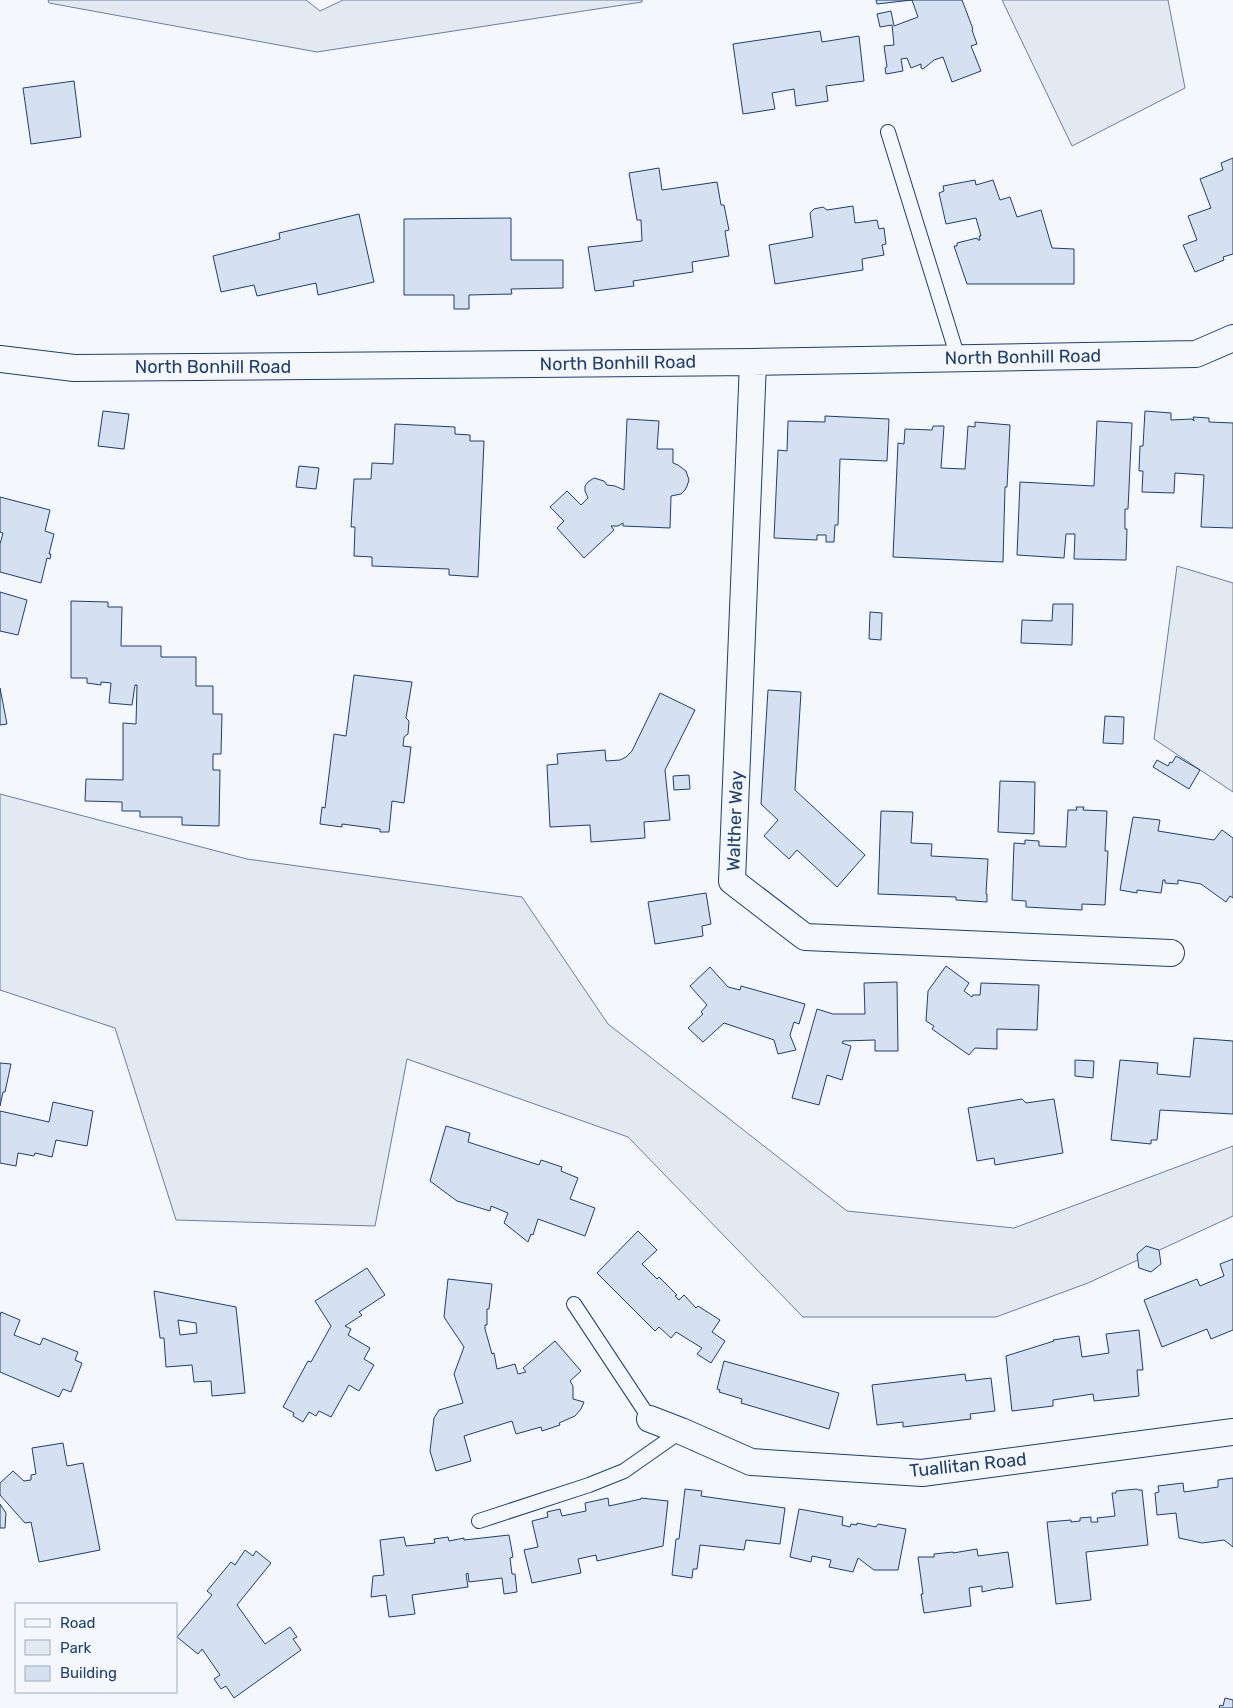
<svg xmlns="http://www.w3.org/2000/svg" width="1233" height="1708" viewBox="0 0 1233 1708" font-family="Rubik,sans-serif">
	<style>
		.green { fill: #e3e9f0; stroke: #687fa3 }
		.building { fill: #d5e0f0; stroke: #1d3f73; fill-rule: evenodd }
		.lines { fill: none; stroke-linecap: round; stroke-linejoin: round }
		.lane-casing { stroke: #1d3f73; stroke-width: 16 }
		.street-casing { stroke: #1d3f73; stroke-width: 28 }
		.lane { stroke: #f4f7fb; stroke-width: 14 }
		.street { stroke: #f4f7fb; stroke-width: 26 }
		.labels { text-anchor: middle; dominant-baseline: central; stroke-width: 4; stroke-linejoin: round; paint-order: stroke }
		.street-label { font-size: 18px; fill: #1d3f73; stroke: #f4f7fb }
	</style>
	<rect width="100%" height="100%" fill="#f4f7fb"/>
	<path class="green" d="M48 0H306L320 11 343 0H642V2L317 52 49 3Z
		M1002 0H1168L1185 88 1072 146Z
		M1177 566 1233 583V792L1154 739Z
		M0 794 247 859 522 897 608 1024 847 1211 1014 1228 1233 1146V1216L1088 1283 996 1317H803L628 1137 407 1059 375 1226 176 1220 115 1028 0 990Z"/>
	<path class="building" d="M876 0H962L973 29 972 30 977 44 971 46 981 71 952 82 943 57 934 60 923 69 921 68V64L911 68 907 58 901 59 903 71 886 74 885 68 887 67 884 46 894 45 892 25 880 27 877 14 891 11 894 26 918 17 912 0 877 4Z
		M820 31 822 42 859 36 864 81 826 86 828 101 796 106 794 89 772 93 775 109 743 114 733 44Z
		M74 81 81 137 31 144 23 88Z
		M1233 158V254L1223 257 1224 260 1195 272 1183 245 1197 240 1188 216 1211 208 1200 179 1223 170 1221 163Z
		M659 168 662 190 717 182 721 205H724L729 230 725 231 729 256 692 262 693 272 633 281 634 286 595 291 588 247 642 241 641 220H637L629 173Z
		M975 180 976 185 993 180 1000 200 1010 197 1017 217 1041 210 1052 248 1074 249V284H967L954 246H957V243L977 238 978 240H980L979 236H981L976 218 946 224 939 193 944 191 943 186Z
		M853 206 855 223 877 220 879 229 884 228 886 244 882 245 884 255 862 259 863 270 775 284 769 245 813 237 810 213 814 209 823 207 827 210Z
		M359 214 374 282 318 295 316 283 257 296 254 285 221 292 213 256 280 239 279 233Z
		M511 218V260H563V288L511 289 512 294 469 295V309H454V295H404V219Z
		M103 411 129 414 124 449 98 446Z
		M1145 411 1171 413V420L1192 419 1194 421 1193 417 1209 418V422L1233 423V528L1201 527 1204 475 1175 473 1174 493 1142 492 1143 471H1139L1140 446H1143Z
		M825 416 889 419 887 461 840 459 838 525H835L834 542H826V535H817V540L774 538 778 450 787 451 788 421 825 422Z
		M627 419 659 421 657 449H673V463L678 465 686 471 689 480 687 486 685 490 681 494 671 496 670 528 623 526V523L618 526H611L614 530 584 558 557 528 564 521 550 507 567 491 581 505 588 498 585 491V486L588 482 594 478 604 481 607 485 615 486 624 490Z
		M1097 421 1132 423 1128 509H1125V529H1127L1126 560 1074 559 1075 534H1066L1064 558 1017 555 1020 482 1094 486Z
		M975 422 1010 425 1007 487H1005L1003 562 893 557 898 443 904 444 905 429 932 430 933 426H944L941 468 965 469 968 426 975 427Z
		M395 424 455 427V434L470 435V441H484L478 577 449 575V569L372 566V557L354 556 355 527H351L354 479H371L372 463 393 464Z
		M299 466 319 468 316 489 296 487Z
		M0 497 50 510 45 531 54 534 49 554H51L50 559 47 558 41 583 0 572V544L3 533 0 532Z
		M0 592 27 600 18 635 0 631Z
		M71 601 108 602V607H122L121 646H161V657H196V686H213V714H222L221 754H213V770H220L219 826 182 825V817H140V811H122V802L85 801 86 779 123 780V723L136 724 137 685H135L132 705 109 703 111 683 101 682V685L87 683V678H71Z
		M1053 604H1073L1072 645 1021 643 1022 620 1052 621Z
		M870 612 882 613 881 640 869 639Z
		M354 675 412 682 406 718 409 721 408 734 404 737 403 746 411 747 404 803 392 801 389 832H380V829L342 824V827L320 824 322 807 325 808 334 734 346 736Z
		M0 688 7 724 0 725Z
		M768 690 801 692 795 790 865 855 837 887 797 850 789 859 764 836 778 820 761 804Z
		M660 693 695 710 665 770 670 820 644 822 645 838 591 842 590 825 550 827 547 765 558 764 557 754 605 750 606 761 620 760 626 757 632 751Z
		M1105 716 1124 717 1123 744 1103 743Z
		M1176 756 1200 770 1189 789 1153 767 1157 760 1168 766 1170 762 1172 763Z
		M689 775 690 789 674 790 673 776Z
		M1000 781 1035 782 1034 834 998 832Z
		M1076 807H1084L1083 810 1107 811 1105 851H1108L1105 905 1082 904V910L1026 907V901L1012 900 1014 843 1025 844V840L1039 841V846L1066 847 1068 810H1077Z
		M881 811 913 812 911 843 932 844 931 856 988 859 986 894H987V902L956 900V897L878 894Z
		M1133 817 1160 820 1158 831 1214 840 1222 830 1233 838V898L1230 896 1226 902 1201 884 1178 880V884L1165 883V880H1163L1161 893 1137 890V893L1120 890Z
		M706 893 711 924 702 926 703 936 655 944 648 902Z
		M946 966 969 983 964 991 972 997 973 995H980L981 983 1039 985 1037 1030 997 1029V1049L975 1048 969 1055 932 1029 934 1026 926 1021 928 991Z
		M710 967 728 987 740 990 741 986 805 1004 799 1024 794 1022 790 1035 796 1050 778 1054 774 1040 724 1023 703 1042 688 1028 703 1014 701 1012 707 1005 690 986Z
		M897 982 898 1051H875V1040L843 1041 842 1043 851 1046 842 1080 827 1075 819 1105 792 1098 817 1009 833 1014H865L864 983Z
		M1194 1038 1233 1041V1114L1160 1110 1157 1140H1151V1144L1111 1140 1120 1060 1158 1063 1157 1074 1190 1077Z
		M1075 1060 1094 1061 1093 1078 1075 1076Z
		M0 1063 11 1064 5 1092H3L0 1106Z
		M1022 1099 1026 1103 1054 1099 1063 1153 995 1165 994 1158 977 1161 968 1108Z
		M53 1102 93 1111 87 1146 56 1140 52 1157 35 1153 34 1156 18 1153 16 1166 0 1163V1111L49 1122Z
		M446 1126 470 1133 468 1142 539 1165 541 1160 562 1167 561 1171 578 1178 570 1199 595 1208 585 1236 538 1219 533 1235 531 1234 528 1242 504 1223 508 1213 491 1206 490 1211 457 1201 430 1181Z
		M638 1231 657 1250 642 1264 657 1279 659 1277 677 1295 675 1296 679 1300 684 1295 696 1308 698 1306 720 1320 712 1332 725 1341 711 1363 697 1354 702 1348 676 1332 671 1338 659 1327 655 1331 597 1273Z
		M1146 1246 1159 1250 1161 1264 1151 1272 1139 1268 1137 1254Z
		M1233 1259V1330L1211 1339 1207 1329 1162 1347 1144 1300 1197 1279 1200 1286 1224 1276 1220 1264Z
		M367 1268 385 1295 359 1312 362 1315 345 1326 351 1329 348 1335 370 1348 364 1359 374 1365 359 1391 349 1385 331 1417 319 1411 316 1416 309 1412 303 1422 293 1416 294 1413 283 1407 308 1361 311 1362 331 1326 315 1301Z
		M448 1279 492 1284 489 1309H487V1325H485V1329L492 1354 494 1353 497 1369 515 1364 518 1374 526 1372 523 1368 555 1341 581 1371 570 1381 573 1386V1399L584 1402 581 1409 575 1416 559 1423 560 1425 542 1431 541 1427 516 1434 512 1421 464 1436 471 1461 436 1471 430 1451 434 1418 439 1410 463 1403 454 1374 464 1347 444 1317Z
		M154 1291 236 1307 245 1393 212 1396 211 1381 194 1382 192 1365 166 1367 164 1338H160ZM178 1320 196 1323 197 1333 180 1335Z
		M1 1312 20 1320 14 1335 40 1345 43 1338 78 1352 75 1360 82 1363 71 1392 63 1389 59 1397 0 1372V1316Z
		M1139 1330 1143 1370H1137L1139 1396 1094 1401 1093 1394 1053 1400V1406L1012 1411 1006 1356 1054 1341 1053 1340 1079 1336 1082 1357 1109 1353 1106 1334Z
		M724 1361 839 1393 829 1429 741 1403 742 1399 719 1392 720 1390 717 1389Z
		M965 1374 966 1381 991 1378 995 1411 970 1414 971 1419 903 1427V1422L877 1425 872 1385Z
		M63 1443 67 1466 83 1463 100 1550 39 1562 31 1522 25 1523 0 1495V1483L13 1471 24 1481 31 1480V1475L36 1474 32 1448Z
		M1233 1478V1547L1224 1540 1202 1543 1179 1538 1176 1513 1157 1515 1155 1493 1159 1492 1158 1486 1183 1483 1184 1492 1218 1487V1480Z
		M685 1489 702 1491 701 1496 785 1508 780 1544 746 1540 744 1550 700 1545 697 1569H693L692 1578 672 1575 676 1539H679Z
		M1137 1489 1138 1490H1142L1148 1545 1086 1552 1091 1600 1056 1604 1047 1522 1071 1520V1522L1080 1521V1518L1091 1517V1522H1098L1097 1518 1115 1516 1112 1493H1116V1491Z
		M608 1498 609 1506 641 1499V1498L668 1501 663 1546 597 1561 596 1555 578 1559 581 1573 532 1583 524 1550 538 1547 532 1521 548 1517 547 1512 560 1509 562 1516 586 1511 585 1503Z
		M0 1504 6 1513 5 1528H0Z
		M799 1509 843 1517 842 1525 850 1527 851 1524 857 1525V1523L876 1527 878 1524 906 1529 898 1570H874L858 1558 853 1572 829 1567 831 1560 812 1556 811 1562 790 1557Z
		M509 1535 513 1557 510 1558 512 1574H515L517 1592 504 1594 502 1578 469 1582 468 1573 466 1574 468 1587 412 1595 415 1614 389 1617 386 1595 371 1597 373 1576 384 1575 380 1540 404 1537 406 1546 435 1543 434 1539 448 1537 449 1541 464 1538V1540Z
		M977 1549 978 1556 1008 1552 1013 1587 1000 1589V1588L982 1592V1586L969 1588 971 1606 924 1613 921 1594H923L918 1557H934V1554L953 1552V1553Z
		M245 1550 253 1556 256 1551 271 1563 237 1605 265 1644 290 1627 297 1637 293 1639 301 1650 234 1698 226 1686 221 1689 214 1679 220 1675 202 1649 198 1654 177 1637 212 1595 207 1591 231 1562 235 1565Z
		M1225 1698 1233 1700V1708H1219L1220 1705 1223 1706Z"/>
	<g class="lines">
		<g class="lane-casing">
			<path id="lane" d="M888 132 958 358
				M574 1304 650 1419
				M479 1521 589 1485 624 1471 681 1431"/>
		</g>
		<g class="street-casing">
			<path id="street" d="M0 359 74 368 753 362 1196 354 1233 338
				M753 362 732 881 805 937 1171 953
				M650 1419 681 1431 751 1462 922 1473 1233 1432"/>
		</g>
		<use href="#lane" class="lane"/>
		<use href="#street" class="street"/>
	</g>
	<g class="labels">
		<g class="street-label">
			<text transform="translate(1023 357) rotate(-1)">North Bonhill Road</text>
			<text transform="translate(618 363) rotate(-1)">North Bonhill Road</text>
			<text x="213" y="367">North Bonhill Road</text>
			<text transform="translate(735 821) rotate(-88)">Walther Way</text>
			<text transform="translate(968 1465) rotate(-6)">Tuallitan Road</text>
		</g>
	</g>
	<rect x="15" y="1603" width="162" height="90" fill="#f4f7fb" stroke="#9eadc5"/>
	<rect x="25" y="1619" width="25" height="8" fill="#f4f7fb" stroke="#9eadc5"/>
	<text x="60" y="1628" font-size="15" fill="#1d3f73">Road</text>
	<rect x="25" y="1640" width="25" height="15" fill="#e3e9f0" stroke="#9eadc5"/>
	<text x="60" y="1653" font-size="15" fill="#1d3f73">Park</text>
	<rect x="25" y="1666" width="25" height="15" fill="#d5e0f0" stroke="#9eadc5"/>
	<text x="60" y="1678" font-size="15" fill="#1d3f73">Building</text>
</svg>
